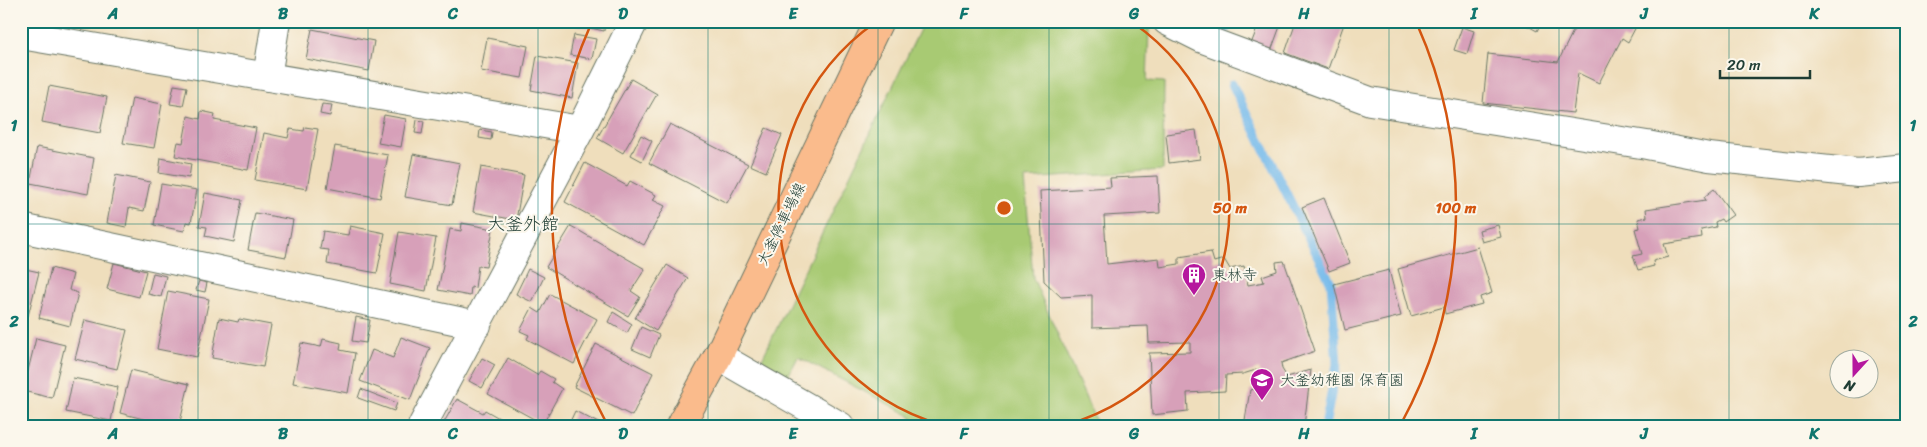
<svg xmlns="http://www.w3.org/2000/svg" width="1927" height="447" viewBox="0 0 1927 447" font-family="Sriracha,'Klee One',sans-serif">
	<style>
		.green { fill: #a8ca73; stroke: #648454 }
		.lines { fill: none; stroke-linecap: round; stroke-linejoin: round }
		.stream { stroke: #75baeb; stroke-width: 9 }
		.building { fill: #d7a0b9 }
		.minor-casing { stroke: #687564; stroke-width: 30 }
		.major-casing { stroke: #687564; stroke-width: 30 }
		.minor { stroke: #fff; stroke-width: 28 }
		.major { stroke: #fabb8c; stroke-width: 28 }
		.grid { fill: none; stroke: #0f766e; stroke-width: 1; stroke-opacity: 0.55 }
		.ring { fill: none; stroke: #d45610; stroke-width: 2.5 }
		.labels { text-anchor: middle; dominant-baseline: central; stroke-width: 4; stroke-linejoin: round; paint-order: stroke }
		.street-label { font-size: 15px; fill: #1f3d34; stroke: #fbf7ec }
		.poi-label { font-size: 15px; fill: #1f3d34; stroke: #fbf7ec; text-anchor: start }
		.quarter-label { font-size: 18px; fill: #1f3d34; stroke: #fbf7ec }
		.centre { fill: #d45610; stroke: #fbf7ec; stroke-width: 2.5 }
		.ring-label { font-size: 15px; text-anchor: middle; font-weight: bold; fill: #d45610; stroke: #fbf7ec; stroke-width: 4; stroke-linejoin: round; paint-order: stroke }
		.neatline { fill: none; stroke: #0f766e; stroke-width: 2 }
		.grid-label { font-size: 16px; text-anchor: middle; font-weight: bold; fill: #0f766e }
	</style>
	<rect width="100%" height="100%" fill="#fbf7ec"/>
	<filter id="ink" filterUnits="userSpaceOnUse"><feTurbulence type="fractalNoise" baseFrequency=".02" numOctaves="2"/><feDisplacementMap in="SourceGraphic" scale="10" xChannelSelector="R" yChannelSelector="G"/><feConvolveMatrix kernelMatrix="1 2 1 2 8 2 1 2 1" color-interpolation-filters="sRGB"/></filter>
	<filter id="wash" filterUnits="userSpaceOnUse"><feTurbulence type="fractalNoise" baseFrequency=".0096" numOctaves="4" result="noise"/><feDisplacementMap in="SourceGraphic" scale="20" xChannelSelector="R" yChannelSelector="G"/><feGaussianBlur stdDeviation="1.12" result="paint"/><feColorMatrix in="noise" values="0 0 0 0 0 0 0 0 0 0 0 0 0 0 0 0 0 1.4 0 .05"/><feComposite in="paint" operator="in"/></filter>
	<g filter="url(#wash)">
		<rect width="100%" height="100%" fill="#efdebc"/>
		<path class="green" d="M924 21H1132L1149 28 1147 81 1164 82 1163 170 1025 179 1033 278 1098 426H915L911 416 798 357 788 376 761 361Z"/>
		<g class="lines">
			<path class="stream" d="M1226 29 1229 21
				M1232 84 1331 283 1337 364 1325 426"/>
		</g>
		<g id="blocks">
			<path class="building" d="M559 21H605L604 31Z
				M1260 21H1282L1271 51 1251 44Z
				M1296 21H1345L1328 69 1285 53Z
				M1519 21H1542L1537 31Z
				M1578 21H1639L1628 42 1622 38 1599 83 1578 73 1573 113 1483 103 1488 54 1558 62Z
				M1462 27 1474 31 1467 54 1454 50Z
				M312 29 374 41 369 71 306 59Z
				M574 35 596 39 592 59 570 55Z
				M487 38 528 46 522 78 481 71Z
				M537 56 578 63 572 98 531 90Z
				M631 79 657 94 623 153 597 138Z
				M21 80 29 82 22 118 21 117Z
				M174 85 187 87 183 106 170 104Z
				M49 86 107 97 100 133 42 122Z
				M132 98 162 104 154 148 123 143Z
				M322 104 332 105 330 116 320 114Z
				M201 111 215 114 214 120 256 128 248 170 175 156 178 142 183 143 188 116 200 119Z
				M384 115 406 119 401 147 378 143Z
				M417 120 424 121 422 134 415 133Z
				M670 124 748 164 727 203 649 163Z
				M305 127 318 129 307 189 255 180 264 133 288 138 290 129 304 131Z
				M766 128 782 135 766 172 750 165Z
				M480 130 492 132 491 140 479 138Z
				M1196 130 1200 159 1169 163 1166 134Z
				M641 135 652 141 642 161 631 155Z
				M335 146 388 155 380 198 327 188Z
				M37 147 94 158 88 194 30 183Z
				M413 154 460 163 452 205 405 197Z
				M161 158 191 164 189 178 159 173Z
				M585 163 627 186 630 181 656 195 653 200 665 206 644 245 565 202Z
				M481 167 524 175 516 220 473 212Z
				M116 175 150 182 144 211 129 208 126 227 107 223Z
				M1158 176 1160 213 1104 216 1107 264 1159 258 1160 267 1179 264V257L1211 252 1214 262 1224 259 1230 269 1244 266 1248 285 1264 282 1262 276 1277 271 1276 262 1284 261 1315 351 1281 363 1282 369 1287 377 1311 370 1304 426H1244L1250 390 1265 387 1259 369 1243 374 1226 375 1225 391 1187 393 1188 411 1152 415 1149 353 1190 352V342L1149 343 1148 326 1092 328V295L1061 297 1044 281 1040 191 1111 187 1110 178Z
				M161 184 197 190 191 223 186 222 184 231 154 225Z
				M1714 189 1733 215 1723 222 1721 219 1715 222 1716 227 1701 230 1702 238 1664 244 1668 257 1653 261 1654 266 1638 270 1633 256 1642 254 1635 229 1640 228 1638 219 1647 217 1646 209 1706 200 1704 197Z
				M205 193 242 200 234 242 205 236 207 227 199 226Z
				M1324 198 1350 263 1329 271 1302 207Z
				M255 213 293 220 286 257 248 250Z
				M462 223 493 229 486 267 478 266 475 288 471 287 470 296 438 290 450 229 461 231Z
				M1498 225 1501 237 1482 242 1479 230Z
				M350 226 385 233 377 273 327 264 329 250 320 249 323 231 348 235Z
				M571 226 645 269 631 291 640 297 628 316 546 267Z
				M399 232 436 238 426 291 390 284Z
				M1478 247 1492 293 1480 297 1482 304 1445 314 1444 307 1411 316 1398 269Z
				M114 263 146 271 139 297 107 289Z
				M667 265 688 278 656 331 635 318Z
				M21 268 39 272 28 316 21 314Z
				M51 268 73 274 69 290 78 293 70 326 39 318Z
				M528 269 544 277 532 302 516 294Z
				M1389 270 1401 316 1345 330 1334 284Z
				M153 273 166 276 161 297 148 294Z
				M199 281 207 283 205 292 196 290Z
				M168 291 209 299 197 357 157 349Z
				M550 294 597 319 574 364 527 339 529 335 520 331 532 308 540 313Z
				M613 312 632 324 627 333 608 322Z
				M356 317 370 320 366 343 352 341Z
				M219 318 238 322 239 319 271 325 263 367 212 358Z
				M85 320 127 330 117 369 75 359Z
				M641 327 659 335 650 357 632 349Z
				M401 337 430 348 410 400 360 381 372 350 393 358Z
				M36 338 65 345 52 398 23 391Z
				M323 339 341 343 340 350 355 353 348 393 293 383 301 343 321 347Z
				M596 344 653 373 632 416 574 387Z
				M482 358 495 365 482 388 469 381Z
				M508 358 537 375 540 371 554 379 552 382 562 389 543 424 488 394Z
				M131 370 189 384 179 426H171L120 413Z
				M73 378 118 387 111 421 66 412Z
				M361 389 397 403 394 411 358 398Z
				M457 399 483 413 485 410 506 422 504 426H442Z
				M575 411 604 426H568Z"/>
		</g>
	</g>
	<g filter="url(#ink)">
		<use href="#blocks" fill-opacity="0" stroke="#687564" stroke-width="1"/>
		<g class="lines">
			<g class="minor-casing">
				<path id="minor" d="M1167 21 1203 39 1370 101 1647 145 1709 157 1858 173 1906 168
					M21 35 580 130
					M267 77 276 21
					M21 228 477 325
					M718 356 840 426
					M422 426 580 130 634 21"/>
			</g>
			<g class="major-casing">
				<path id="major" d="M680 426 718 356 879 21"/>
			</g>
			<use href="#minor" class="minor"/>
			<use href="#major" class="major"/>
		</g>
	</g>
	<path class="grid" d="M198 21V426M368 21V426M538 21V426M708 21V426M878 21V426M1049 21V426M1219 21V426M1389 21V426M1559 21V426M1729 21V426M21 224H1906"/>
	<g class="ring">
		<path d="M942 425A226 226 0 0 1 876 22M1132 22A226 226 0 0 1 1066 425"/>
		<path d="M607 424A452 452 0 0 1 591 24M1417 24A452 452 0 0 1 1401 424"/>
	</g>
	<defs>
		<g id="building-pin" transform="scale(1.25)"><path d="M0 17L-7.5 6A9.5 9.5 0 1 1 7.5 6Z" fill="#b5179e" stroke="#fbf7ec"/><path d="M-4-6H4V6H1V3H-1V6H-4ZM-2.5-4.3h1.7v1.8h-1.7ZM.8-4.3h1.7v1.8H.8ZM-2.5-1h1.7V.8h-1.7ZM.8-1h1.7V.8H.8Z" fill="#fff"/></g>
		<g id="school-pin" transform="scale(1.25)"><path d="M0 17L-7.5 6A9.5 9.5 0 1 1 7.5 6Z" fill="#b5179e" stroke="#fbf7ec"/><path d="M0-5L7-2L0 1L-7-2ZM-4 1L0 2.5L4 1V4Q0 6-4 4Z" fill="#fff"/></g>
	</defs>
	<g fill-rule="evenodd">
		<use href="#building-pin" x="1194" y="275"/>
		<use href="#school-pin" x="1262" y="380"/>
	</g>
	<g class="labels">
		<g class="street-label">
			<text transform="translate(781 224) rotate(-64)">大釜停車場線</text>
		</g>
		<g class="poi-label">
			<text x="1212" y="275">東林寺</text>
			<text x="1280" y="380">大釜幼稚園 保育園</text>
		</g>
		<g class="quarter-label">
			<text x="523" y="224">大釜外館</text>
		</g>
	</g>
	<circle cx="1004" cy="208" r="8" class="centre"/>
	<g class="ring-label">
		<text x="1230" y="213">50 m</text>
		<text x="1456" y="213">100 m</text>
	</g>
	<rect width="1927" height="447" fill="none" stroke="#fbf7ec" stroke-width="55"/>
	<g transform="translate(1854 374) rotate(201)"><circle r="24" fill="#fbf7ec" stroke="#a3ada2"/>
	<path d="M0-4L9 19L0 12L-9 19Z" fill="#b5179e"/>
	<text y="-8" font-size="14" font-weight="bold" text-anchor="middle" fill="#1f3d34">N</text>
	</g>
	<path d="M1720 70v8h90v-8" fill="none" stroke="#1f3d34" stroke-width="2.5"/>
	<text x="1727" y="70" font-size="15" fill="#1f3d34" stroke="#fbf7ec" stroke-width="4" paint-order="stroke">20 m</text>
	<rect x="28" y="28" width="1872" height="392" class="neatline"/>
	<g class="grid-label">
		<text x="113" y="19">A</text>
		<text x="283" y="19">B</text>
		<text x="453" y="19">C</text>
		<text x="623" y="19">D</text>
		<text x="793" y="19">E</text>
		<text x="964" y="19">F</text>
		<text x="1134" y="19">G</text>
		<text x="1304" y="19">H</text>
		<text x="1474" y="19">I</text>
		<text x="1644" y="19">J</text>
		<text x="1814" y="19">K</text>
		<text x="14" y="131">1</text>
		<text x="1913" y="131">1</text>
		<text x="14" y="327">2</text>
		<text x="1913" y="327">2</text>
		<text x="113" y="439">A</text>
		<text x="283" y="439">B</text>
		<text x="453" y="439">C</text>
		<text x="623" y="439">D</text>
		<text x="793" y="439">E</text>
		<text x="964" y="439">F</text>
		<text x="1134" y="439">G</text>
		<text x="1304" y="439">H</text>
		<text x="1474" y="439">I</text>
		<text x="1644" y="439">J</text>
		<text x="1814" y="439">K</text>
	</g>
</svg>
